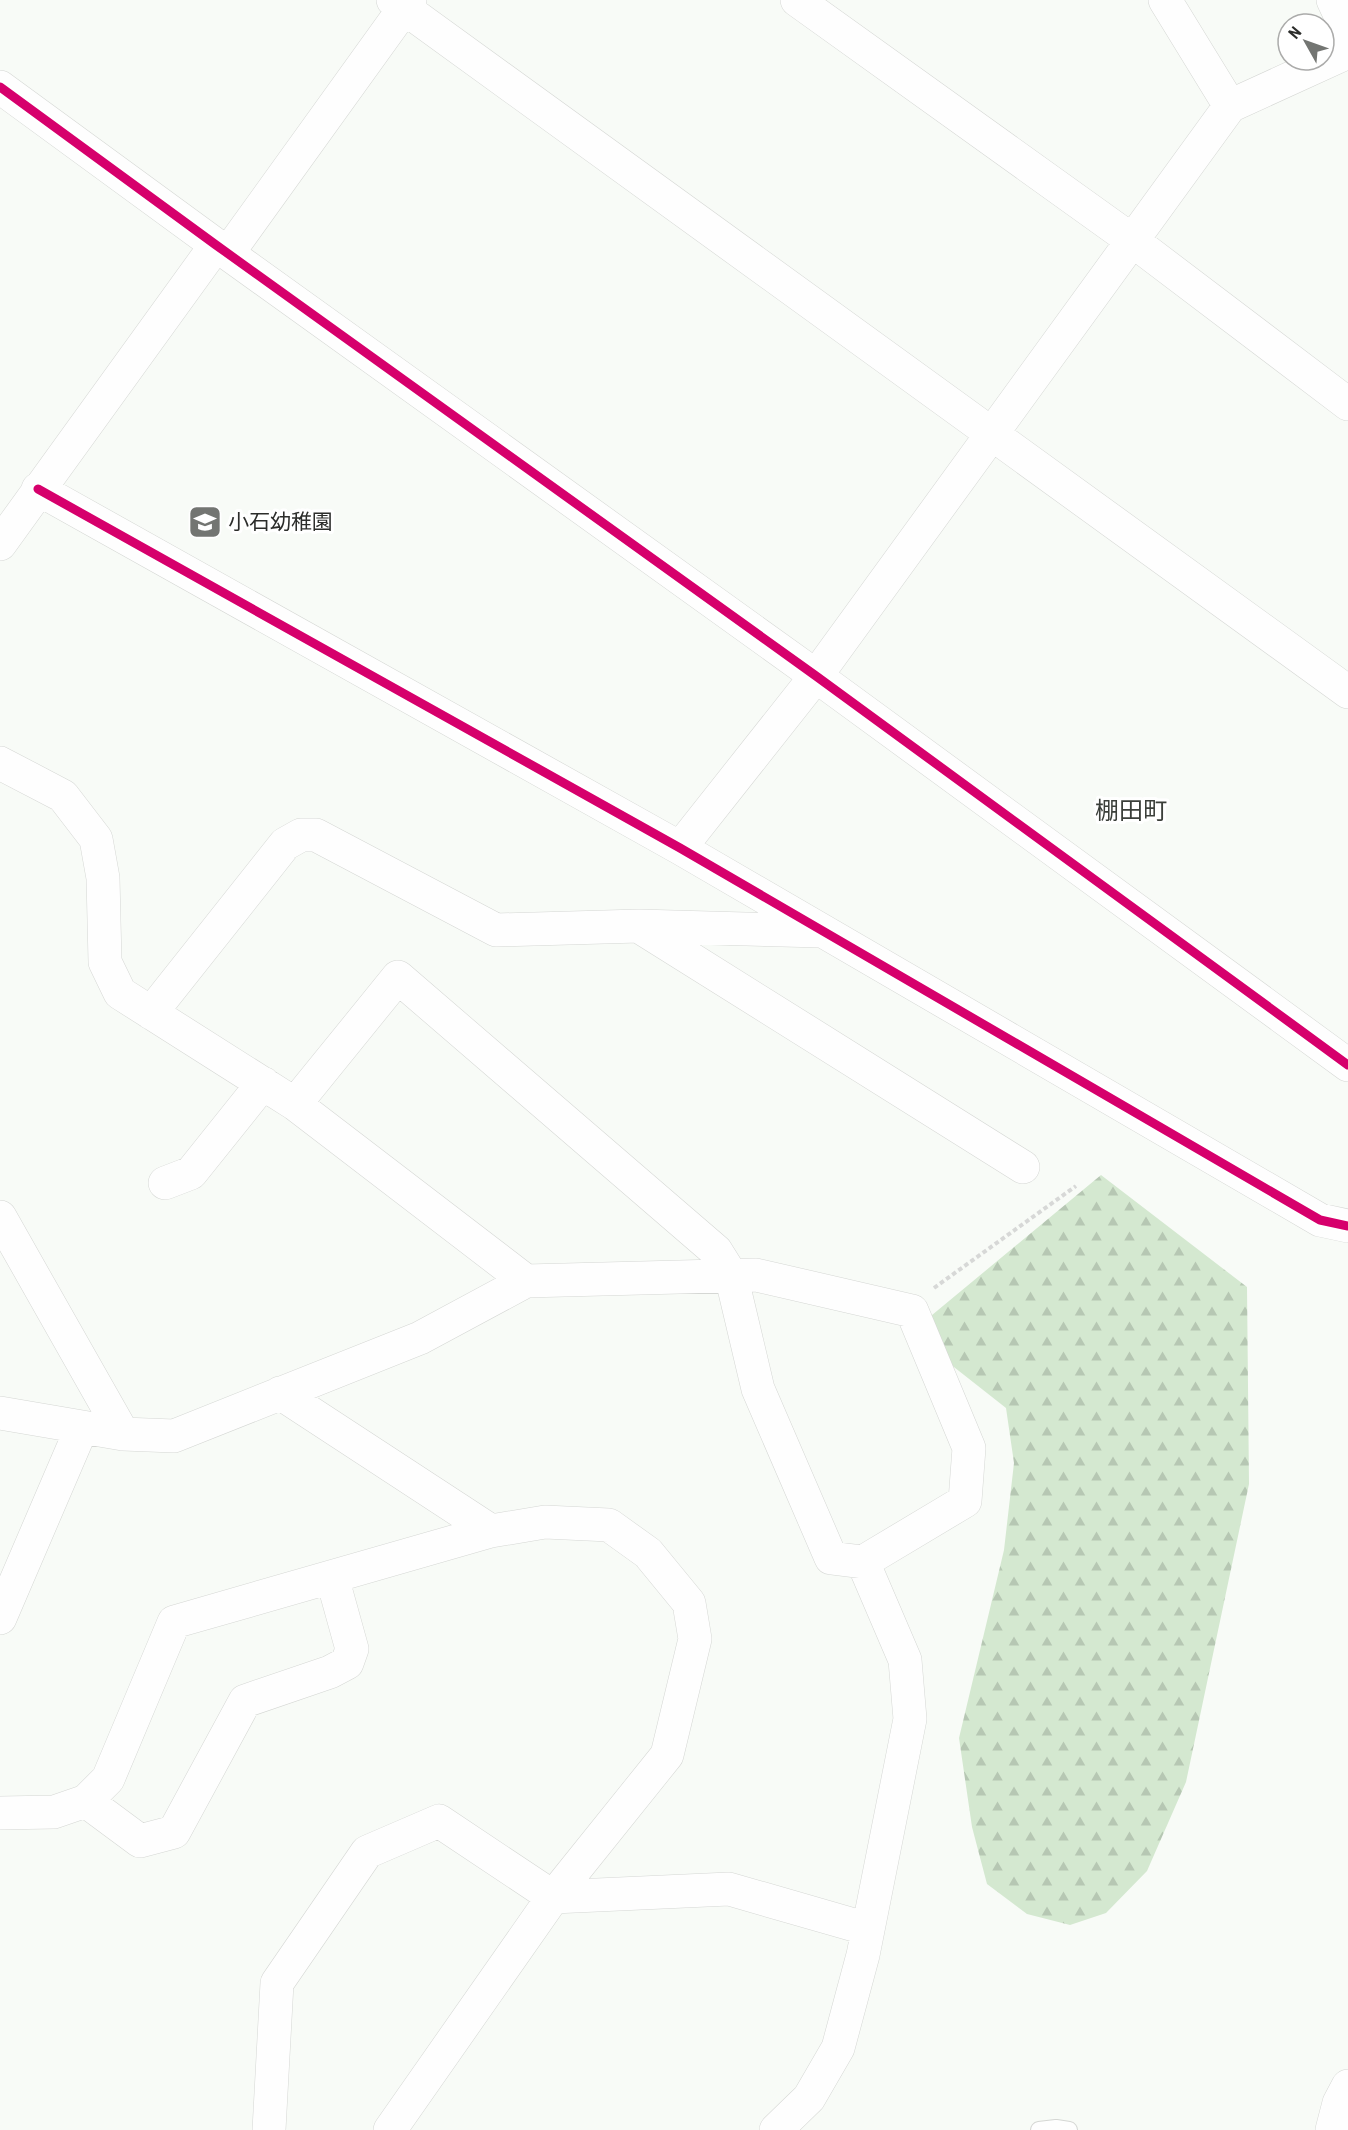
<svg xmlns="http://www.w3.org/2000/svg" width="1348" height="2130" viewBox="0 0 1348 2130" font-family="'Roboto Condensed','Noto Sans JP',sans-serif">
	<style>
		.forest { fill: url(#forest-firs) }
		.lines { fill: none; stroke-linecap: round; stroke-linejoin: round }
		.service-casing { stroke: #d5d7d4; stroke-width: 18 }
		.minor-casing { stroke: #d5d7d4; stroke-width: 34 }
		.tertiary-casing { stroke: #d5d7d4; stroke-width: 34 }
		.path { stroke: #d7d8d7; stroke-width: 4; stroke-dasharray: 4.5 3; stroke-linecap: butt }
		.service { stroke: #fefefe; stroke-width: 16 }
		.minor { stroke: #fefefe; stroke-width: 33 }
		.tertiary { stroke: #fefefe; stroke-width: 33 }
		.cycleway-casing { stroke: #fff; stroke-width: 13 }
		.cycleway { stroke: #d6006c; stroke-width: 9 }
		.labels { text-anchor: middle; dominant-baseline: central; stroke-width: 6; stroke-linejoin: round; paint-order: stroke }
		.poi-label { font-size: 21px; fill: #2c2d2b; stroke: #fff; text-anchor: start }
		.quarter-label { font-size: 24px; fill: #3b3f3a; stroke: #fff }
	</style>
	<defs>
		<pattern id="forest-firs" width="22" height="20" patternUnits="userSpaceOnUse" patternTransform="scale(1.5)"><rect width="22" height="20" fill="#d4e8d0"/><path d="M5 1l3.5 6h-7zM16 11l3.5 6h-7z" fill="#b6c7b3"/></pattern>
	</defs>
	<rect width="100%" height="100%" fill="#f8fbf7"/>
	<path class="forest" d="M1101 1175 1247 1287 1249 1484 1186 1782 1147 1871 1106 1913 1070 1925 1027 1914 987 1884 972 1827 959 1738 1004 1550 1014 1463 1006 1408 945 1360 920 1325Z"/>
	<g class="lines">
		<g class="service-casing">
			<path id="service" d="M1039 2130 1056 2128 1069 2130"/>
		</g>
		<g class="minor-casing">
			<path id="minor" d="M393 0 1348 692
				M797 0 1133 241 1348 404
				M1165 0 1230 106
				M1333 0 1348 32
				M228 253 410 0
				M38 489 680 848 1320 1220 1348 1226
				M0 544 216 245
				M0 763 63 796 96 839 103 878 105 962 120 993 295 1104 526 1281
				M680 848 816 676 1230 106 1348 52
				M640 927 1023 1167
				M151 1013 285 844 301 835H316L496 930 639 926 821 931
				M295 1104 398 977 716 1251 731 1275 758 1389 831 1558 863 1562
				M165 1183 191 1173 263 1083
				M0 1217 123 1434
				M280 1393 491 1531
				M0 1413 123 1434 174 1436 420 1338 526 1281 756 1275 912 1311
				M0 1618 82 1427
				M86 1801 140 1841 174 1832 245 1701 330 1672 347 1663 352 1649 332 1577
				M0 1813 54 1812 86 1801 108 1779 174 1622 491 1531 545 1522 609 1525 648 1553 689 1603 695 1639 667 1755 553 1897 390 2130
				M269 2130 277 1983 367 1852 439 1821 553 1897 729 1889 868 1929
				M776 2130 809 2098 838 2048 863 1955 910 1719 905 1660 863 1562 965 1501 969 1448 912 1311
				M1332 2130 1339 2103 1348 2086"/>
		</g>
		<g class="tertiary-casing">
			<path id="tertiary" d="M0 87 216 245 816 676 1348 1065"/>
		</g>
		<path class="path" d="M934 1288 1076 1186"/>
		<use href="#service" class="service"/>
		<use href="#minor" class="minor"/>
		<use href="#tertiary" class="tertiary"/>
		<g class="cycleway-casing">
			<path id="cycleway" d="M0 87 216 245 816 676 1348 1065
				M38 489 680 848 1320 1220 1348 1226"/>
		</g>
		<use href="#cycleway" class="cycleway"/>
	</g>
	<defs>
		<g id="school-square" transform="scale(1.725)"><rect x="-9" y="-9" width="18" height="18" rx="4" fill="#737572" stroke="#fff"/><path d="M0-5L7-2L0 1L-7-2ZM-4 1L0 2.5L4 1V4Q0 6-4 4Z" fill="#fff"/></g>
	</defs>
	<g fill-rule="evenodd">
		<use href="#school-square" x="205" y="522"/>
	</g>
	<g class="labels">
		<g class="poi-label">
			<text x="228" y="522">小石幼稚園</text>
		</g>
		<g class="quarter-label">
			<text x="1131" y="811">棚田町</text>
		</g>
	</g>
	<g transform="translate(1306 42) rotate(310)"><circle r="28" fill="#ffffff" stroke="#ababaa" stroke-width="1.5"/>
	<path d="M0-4.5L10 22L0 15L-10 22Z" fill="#737572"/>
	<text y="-9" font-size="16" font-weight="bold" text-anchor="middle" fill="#2c2d2b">N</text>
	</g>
</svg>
